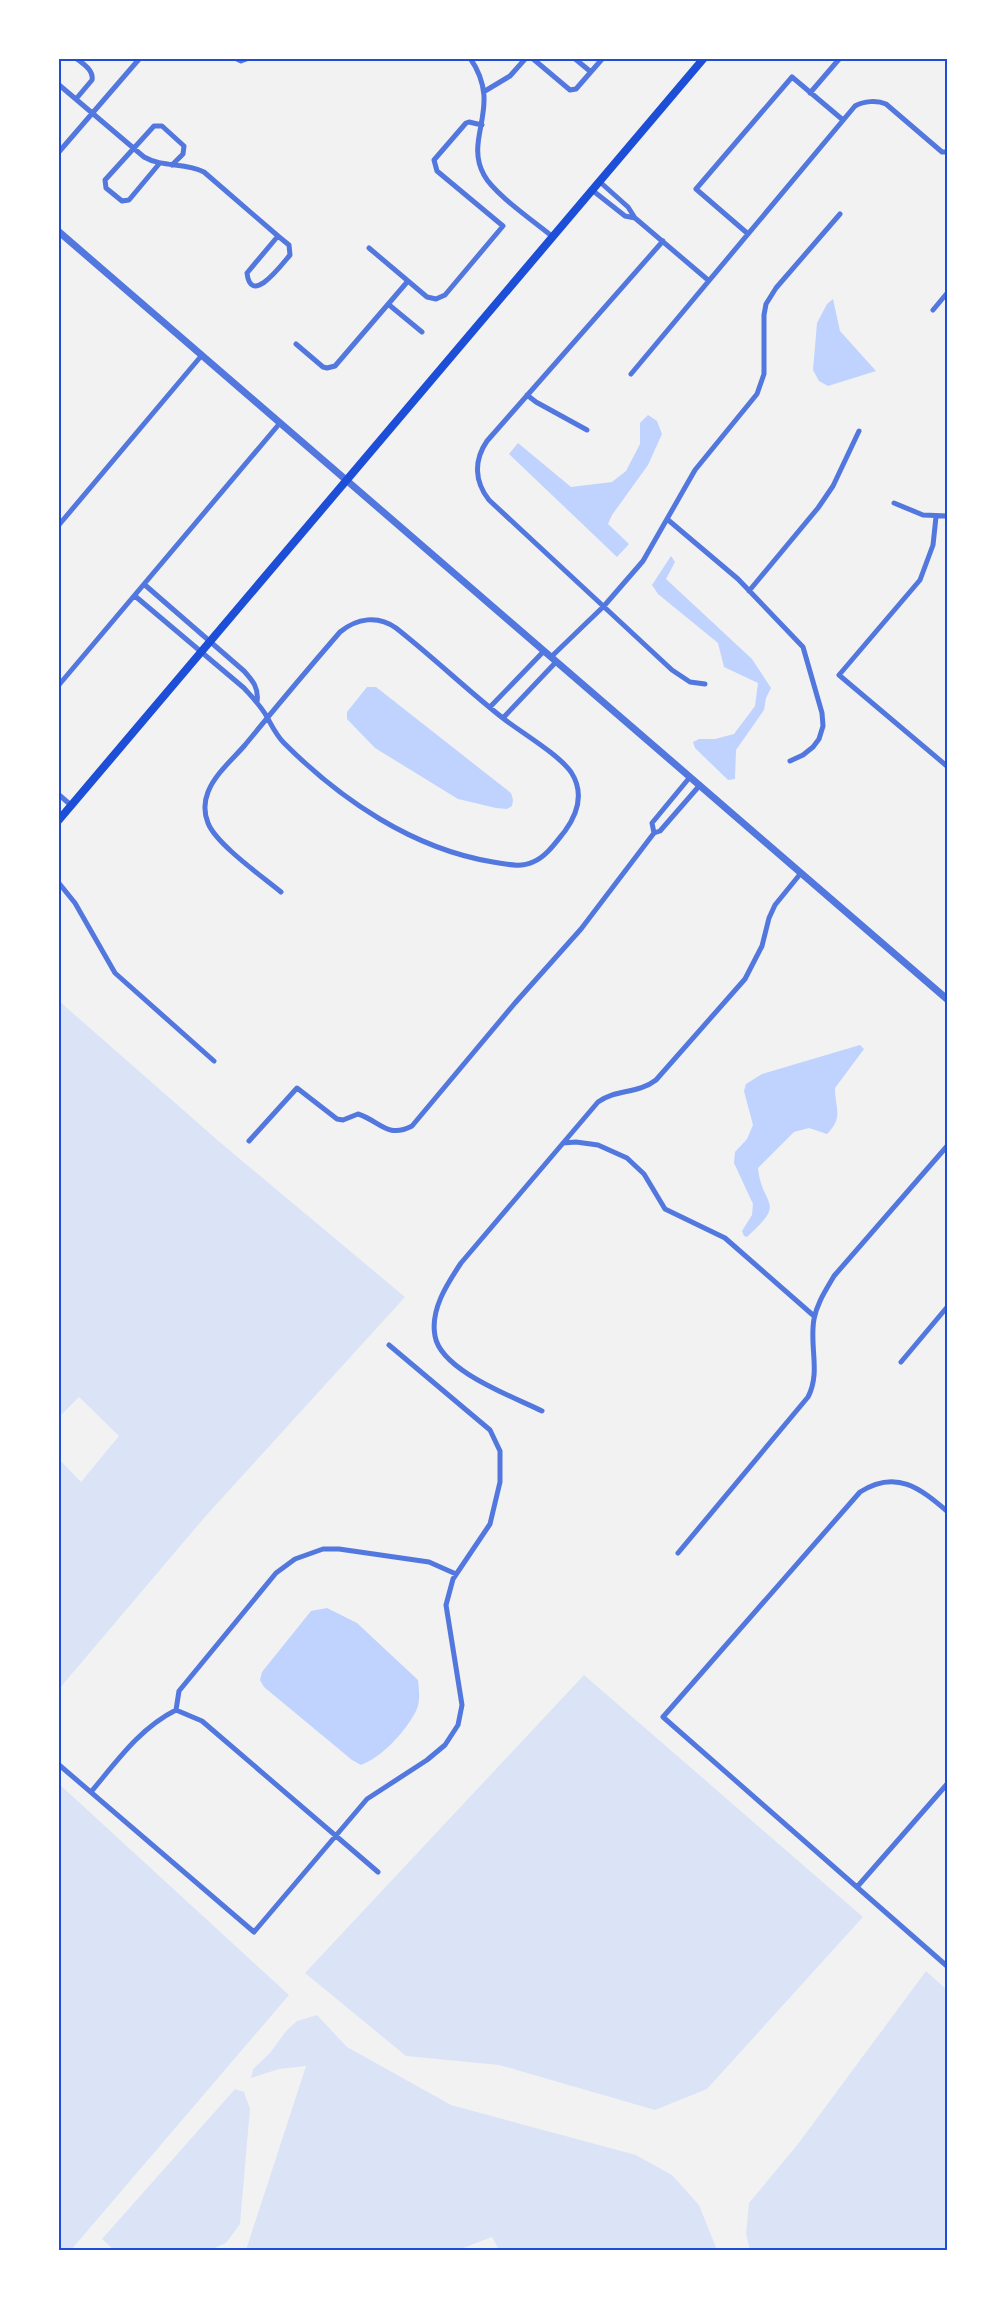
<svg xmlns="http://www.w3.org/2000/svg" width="1006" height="2309" viewBox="0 0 1006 2309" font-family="Cabin,sans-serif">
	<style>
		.green { fill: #dbe4f7 }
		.water { fill: #bfd3fe }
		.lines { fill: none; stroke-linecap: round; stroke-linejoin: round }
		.minor { stroke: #5277de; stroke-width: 5 }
		.tertiary { stroke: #5277de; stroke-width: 7 }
		.secondary { stroke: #1d4ed8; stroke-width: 8 }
		.neatline { fill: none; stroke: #1d4ed8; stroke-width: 2 }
	</style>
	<rect width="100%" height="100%" fill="#f2f2f2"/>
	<path class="green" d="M59 1001 222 1144 405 1297 204 1518 59 1689V1459L81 1482 119 1436 79 1397 59 1417Z
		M584 1675 863 1917 707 2089 655 2110 499 2065 406 2056 305 1973Z
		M58 1783 289 1995 71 2250H58Z
		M926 1971 947 1990V2250H750L746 2234 749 2203 798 2144Z
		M317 2015 347 2047 451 2105 636 2155 672 2175 699 2205 717 2250H499L492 2237 458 2250H246L306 2066 279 2069 251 2078 253 2069 270 2053 286 2031 297 2021Z
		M235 2089 244 2092 250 2109 240 2224 226 2243 210 2250H114L102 2239Z"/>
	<path class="water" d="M833 299 840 331 876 371 828 386 819 381 813 370 817 323 827 304Z
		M648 415 657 421 662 434 648 465 612 515 608 524 629 544 617 557 509 454 518 443 571 487 612 482 626 471 640 444V423Z
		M671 556 675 562 666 579 752 659 771 688 766 698 764 710 736 750 735 779 728 780 695 748 693 742 699 739H715L734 734 755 706 758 683 724 667 718 643 658 594 652 585Z
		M367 687H376L511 793 513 800 512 806 507 809 496 808 458 799 375 748 347 719V712Z
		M860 1045 864 1049 835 1088C835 1109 844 1117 827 1134L809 1128 794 1132 758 1168C762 1208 788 1200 747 1237L744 1236 742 1231 752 1215 753 1204 734 1163 735 1152 747 1139 753 1125 744 1091 746 1084 762 1074Z
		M327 1608 357 1623 418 1680C419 1691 421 1703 415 1713 404 1733 382 1757 361 1765L352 1760 264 1687 260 1680 262 1672 311 1611Z"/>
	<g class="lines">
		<path class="minor" d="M235 58 241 61 249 58
			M470 58C504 107 463 137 484 175 494 194 535 222 553 237
			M532 58 570 90 576 89 603 58
			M574 58 591 72
			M58 84 144 157C163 168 185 162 204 172L278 236
			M485 91 510 76 526 58
			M810 93 840 58
			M76 99 92 80C94 70 83 64 76 58
			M58 153 140 58
			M159 164 129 200 122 201 106 188 105 180 154 126H162L184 146 183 154 172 165
			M600 182 628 207 635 218 708 280
			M592 190 625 216 635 218
			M747 233 696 189 792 77 843 120
			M278 236 289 245 290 255C282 264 251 307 247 273Z
			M663 241 487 441C474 460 474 481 489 500L672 670 690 682 705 684
			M369 248 427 297 436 299 445 295 503 226 437 171 434 160 466 123 469 122 482 125
			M388 304 422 332
			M933 310 948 292
			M296 344 323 367 327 368 335 366 408 281
			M631 374 855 106C864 101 877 100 886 104L942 152H948
			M527 395 536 402 587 430
			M894 503 923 515 948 516
			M936 517 933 545 920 580 839 675 948 767
			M667 519 738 579 803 647 822 713 823 726 819 739 813 747 803 755 790 761
			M58 526 202 355
			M145 585 244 671C253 681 259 688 257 702
			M749 591 818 508 833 486 859 431
			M135 596 244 688C252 697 261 706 267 717 272 726 276 735 284 743 341 800 413 849 493 862 507 864 520 868 533 862 547 856 556 842 565 831 578 813 584 792 571 772 558 754 522 733 504 719 467 690 433 657 396 628 378 615 357 618 340 632 308 669 276 707 245 745 233 759 215 774 208 792 204 802 204 813 208 823 216 844 263 877 281 892
			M551 657 604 606 643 561 695 470 757 394 764 374V315L766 304 776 288 840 214
			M58 686 280 423
			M490 707 544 651
			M503 718 556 662
			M58 794 72 806
			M654 833 660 831 700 785
			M58 882 75 903 115 973 214 1061
			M249 1141 297 1088 337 1119 343 1120 358 1114C380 1121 387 1139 412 1126L515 1003 581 929 654 833 652 823 690 777
			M563 1143 576 1142 598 1145 627 1158 644 1174 665 1209 725 1238 814 1316
			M901 1362 948 1306
			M542 1411C514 1397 441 1371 435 1336 430 1310 447 1284 461 1263L598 1102C616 1089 638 1094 656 1080L745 979 762 946 769 918 775 905 801 873
			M948 1512C920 1488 896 1469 860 1492L663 1717 948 1967
			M678 1553 808 1397C821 1372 809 1346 814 1319 817 1303 826 1290 834 1276L948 1145
			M176 1710 179 1691 276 1573 295 1559 323 1549H339L429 1562 456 1574
			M58 1764 254 1932 367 1799 427 1760 445 1745 458 1725 462 1705 446 1605 453 1579 490 1524 500 1482V1451L490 1430 389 1345
			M91 1792C117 1761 140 1728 176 1710L202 1721 378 1872
			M857 1887 948 1783"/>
		<path class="tertiary" d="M58 231 948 1000"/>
		<path class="secondary" d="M58 821 704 58"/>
	</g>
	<rect width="1006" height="2309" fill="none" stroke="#ffffff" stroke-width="120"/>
	<rect x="60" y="60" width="886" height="2189" class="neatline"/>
</svg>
